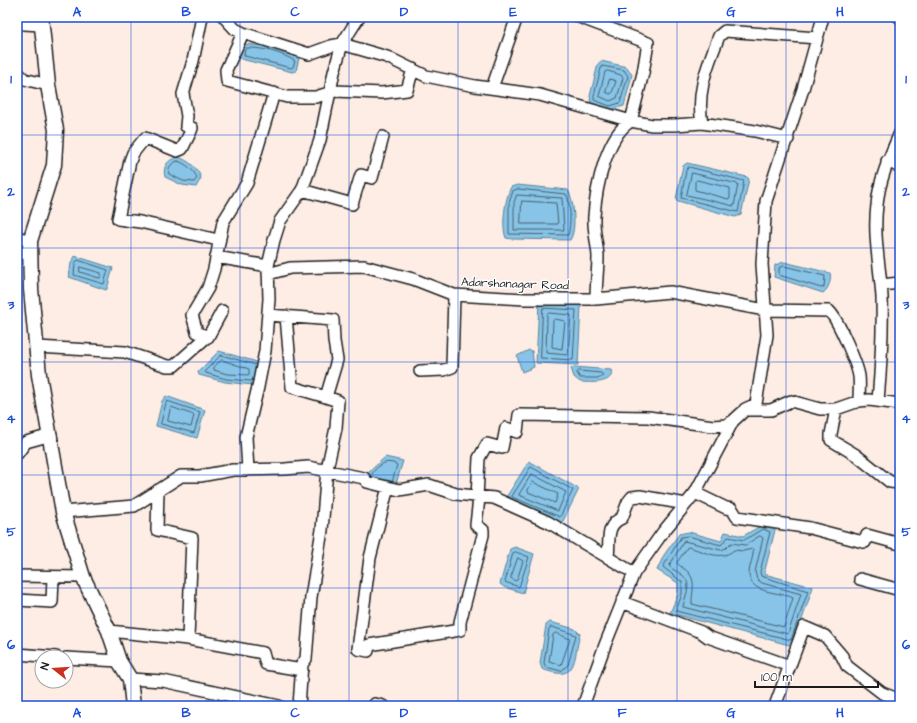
<svg xmlns="http://www.w3.org/2000/svg" width="917" height="723" viewBox="0 0 917 723" font-family="'Architects Daughter',sans-serif">
	<style>
		.water { fill: #87c4e7; stroke: #5c8196 }
		.lines { fill: none; stroke-linecap: round; stroke-linejoin: round }
		.shore { stroke: #475f6d; stroke-width: 1 }
		.minor-casing { stroke: #1c1c1c; stroke-width: 14 }
		.major-casing { stroke: #1c1c1c; stroke-width: 17 }
		.minor { stroke: #fff; stroke-width: 11 }
		.major { stroke: #fff; stroke-width: 14 }
		.grid { fill: none; stroke: #1d4ed8; stroke-width: 1; stroke-opacity: 0.55 }
		.labels { text-anchor: middle; dominant-baseline: central; stroke-width: 3; stroke-linejoin: round; paint-order: stroke }
		.street-label { font-size: 12px; fill: #1c1c1c; stroke: #fff }
		.neatline { fill: none; stroke: #1d4ed8; stroke-width: 1.5 }
		.grid-label { font-size: 13px; text-anchor: middle; font-weight: bold; fill: #1d4ed8 }
	</style>
	<rect width="100%" height="100%" fill="#fdede5"/>
	<filter id="ink" filterUnits="userSpaceOnUse"><feTurbulence type="fractalNoise" baseFrequency=".025" numOctaves="2"/><feDisplacementMap in="SourceGraphic" scale="8" xChannelSelector="R" yChannelSelector="G"/><feConvolveMatrix kernelMatrix="1 2 1 2 8 2 1 2 1" color-interpolation-filters="sRGB"/></filter>
	<g filter="url(#ink)">
		<path class="water" d="M243 44 266 46 299 58 296 71 292 72 241 59 239 55Z
			M601 61 627 67 632 75 624 106 610 110 591 104 590 96 598 64Z
			M178 157C188 160 198 168 201 178L196 187 182 185 165 177C162 167 168 159 178 157Z
			M687 163 747 177 749 179 741 215 735 217 678 201 676 199 683 166Z
			M517 185 568 190C574 199 577 231 570 240L512 239 506 238C501 227 505 198 511 187Z
			M75 256 113 268 107 289 106 290 69 277 71 263Z
			M784 262 830 273C832 278 829 289 823 293L774 277 775 265Z
			M539 303 581 305 578 365 536 363Z
			M529 350 532 351 534 367 522 372 517 356Z
			M219 351 257 362 253 385 225 382 199 375 198 372Z
			M574 367 611 370 612 374C608 385 589 382 580 382L574 377 571 368Z
			M166 396 205 410 197 438 156 426 162 401Z
			M385 457 403 461 395 487 379 484 366 475Z
			M529 461 579 489 562 523 505 499Z
			M762 525 775 528V530L764 574 813 587 793 646 670 613 678 594V583L657 570 664 555 679 534 689 532 721 541 725 532 743 536Z
			M515 547 534 554 523 593 504 587 500 584 510 549Z
			M550 622 575 629 580 634C573 661 578 683 542 669L540 663 546 625Z"/>
		<g class="lines">
			<path class="shore" d="M246 48C261 47 282 53 295 61L293 67 291 68 245 56 244 54Z
				M602 66 624 70 628 76 620 103 610 106 594 100V96Z
				M608 71 621 75 623 78 617 98 610 101 599 96 605 72Z
				M610 79 616 81 612 93 610 94 606 92Z
				M178 161C186 164 194 170 197 178L194 182 183 181 169 174C167 168 172 162 178 161Z
				M689 167 744 181 738 212 681 198 686 171Z
				M692 173 738 184 734 206 687 195Z
				M697 180 730 188V198L728 199 695 190V182Z
				M518 189 566 194C571 202 571 225 568 235L509 234V203L513 191Z
				M517 195 562 198 564 230H514V203Z
				M522 201 556 203 558 224H521Z
				M78 260 108 270 104 284 74 275 75 264Z
				M784 266 825 276 824 287 821 288 779 275V268Z
				M80 267 101 273V277L99 278 80 272Z
				M543 308 576 310 573 360 541 358Z
				M549 313 571 315 568 355 546 353 547 315Z
				M555 319 565 321 562 349 552 347 553 321Z
				M222 360 249 369V375L227 374 214 370V367Z
				M579 371 601 373 603 375 598 378H580L577 373Z
				M253 379 251 381 226 379 206 373 205 371 221 355 256 365
				M167 401 200 412 194 433 161 424Z
				M171 407 194 415 191 427 168 421Z
				M531 467 573 490 560 517 512 497Z
				M532 474 566 492 558 511 519 495Z
				M371 476C376 466 386 458 397 465L392 482
				M533 482 558 494 555 503 528 492V490Z
				M763 529 770 532 760 572 761 576 808 591 791 640 676 611 682 594V582L663 567 681 537 688 536 721 545 728 537 744 540Z
				M760 536 763 538 755 572 757 579 762 583 801 594 788 634 683 607C684 597 694 584 682 575 678 571 672 570 669 566L684 541 721 550 726 548 731 543 745 545Z
				M688 547C704 551 720 562 734 550L743 551 753 549C754 557 749 566 749 574 750 595 781 591 793 598L784 627 692 604C691 594 697 583 689 573 686 569 680 567 677 563Z
				M516 552 529 557 519 587 505 582 513 553Z
				M518 558 523 561 517 580 515 581 511 578Z
				M552 627 576 635 568 665 561 671 546 667 544 663 549 629Z
				M556 633 570 639 561 665 549 661 553 635Z"/>
			<g class="minor-casing">
				<path id="minor" d="M202 17 193 61 183 94 187 116 186 126 192 128 191 131 182 149 177 151 145 138 133 153 130 161 118 219 140 222 218 240
					M224 17 235 29 243 33 309 54 331 46 342 44 387 57 426 76 475 86 540 95 631 121 652 125H675L702 123 755 131 788 139
					M579 17 648 43 643 73 631 121C606 136 596 188 594 216 593 229 597 242 598 256 598 270 596 284 596 299
					M899 17H900
					M17 22 24 24 41 25
					M243 33 226 70 227 81 287 97H316L335 91 382 93 407 90 413 69
					M17 72 24 79 48 85
					M492 88 517 17
					M702 123C696 91 708 65 719 36L725 31 817 38
					M887 161 900 167
					M302 190 352 204 361 175 372 178 383 137
					M17 237 30 241
					M17 254 31 252
					M216 257 268 266
					M268 274 290 268 364 266 413 279 454 295 525 299H596L670 292 765 310 829 311C838 319 857 364 859 376 860 384 859 393 859 401
					M881 285 900 283
					M268 315 333 320 334 341 337 360 326 397 338 401 336 428 327 469 322 530 311 597 306 659 302 664 299 706
					M286 316 292 387 326 397
					M208 337 197 332 192 315 208 288 214 269 223 222 247 183 274 93
					M37 347 125 352 167 366H174L209 335 222 311
					M420 371 444 370 452 367 454 295
					M878 401C881 366 883 332 882 297 880 266 873 236 877 205 879 180 890 156 900 133
					M745 409 756 404 767 335 762 264 766 201 803 89 823 17
					M836 409 831 434V440L856 455 890 482 900 483
					M17 454 26 442 51 435
					M248 470 246 437 258 387 265 351 269 299 268 266 274 240 280 221 302 190 320 140 334 72 342 44 359 17
					M388 487 370 558 358 649 368 651 369 645 460 630V622L483 535V530L476 525 479 498
					M158 490 157 530 192 538 188 639
					M695 493 726 508 732 509 737 517 810 528 863 542H865L867 535 900 544
					M477 498 479 458 487 444 502 448 506 428 517 432 519 415 648 417 713 426 726 425 733 421
					M63 512 134 506 181 476H200L233 470 285 469 308 467 364 478 367 482 399 490 429 485 456 494 494 498 548 522 634 573
					M608 557C610 541 605 525 622 518L628 502 632 497 640 496 686 504
					M17 576 83 577
					M860 579 900 590
					M17 600 52 602 53 577
					M622 602 701 632 708 637 790 666
					M109 631 188 639 263 653 266 664 302 670
					M17 654 56 657
					M66 658 119 661
					M130 679 163 681 279 706
					M374 706 375 704 383 706
					M583 706 605 645 634 573 663 532 695 493 733 421 745 410H771L791 401 820 409H836L859 401 869 400 900 404
					M775 706 804 627 825 636 842 656 847 666 882 693 900 700"/>
			</g>
			<g class="major-casing">
				<path id="major" d="M41 17 48 85 56 130 54 165 30 241 31 289 39 375 63 512 83 577 109 631 119 661 130 679 133 706"/>
			</g>
			<use href="#minor" class="minor"/>
			<use href="#major" class="major"/>
		</g>
	</g>
	<path class="grid" d="M131 17V706M240 17V706M349 17V706M458 17V706M568 17V706M677 17V706M786 17V706M17 135H900M17 248H900M17 362H900M17 475H900M17 588H900"/>
	<g class="labels">
		<g class="street-label">
			<text transform="translate(515 284) rotate(2)">Adarshanagar Road</text>
		</g>
	</g>
	<rect width="917" height="723" fill="none" stroke="#fff" stroke-width="44"/>
	<g transform="translate(54 669) rotate(287)"><circle r="19" fill="#ffffff" stroke="#a4a4a4"/>
	<path d="M0-3L7 15L0 10L-7 15Z" fill="#c8321e"/>
	<text y="-6" font-size="11" font-weight="bold" text-anchor="middle" fill="#1c1c1c">N</text>
	</g>
	<path d="M755 681v6h123v-6" fill="none" stroke="#1c1c1c" stroke-width="2"/>
	<text x="761" y="681" font-size="12" fill="#1c1c1c" stroke="#ffffff" stroke-width="3" paint-order="stroke">100 m</text>
	<rect x="22" y="22" width="873" height="679" class="neatline"/>
	<g class="grid-label">
		<text x="77" y="16">A</text>
		<text x="186" y="16">B</text>
		<text x="295" y="16">C</text>
		<text x="404" y="16">D</text>
		<text x="513" y="16">E</text>
		<text x="622" y="16">F</text>
		<text x="731" y="16">G</text>
		<text x="840" y="16">H</text>
		<text x="11" y="83">1</text>
		<text x="906" y="83">1</text>
		<text x="11" y="196">2</text>
		<text x="906" y="196">2</text>
		<text x="11" y="309">3</text>
		<text x="906" y="309">3</text>
		<text x="11" y="423">4</text>
		<text x="906" y="423">4</text>
		<text x="11" y="536">5</text>
		<text x="906" y="536">5</text>
		<text x="11" y="649">6</text>
		<text x="906" y="649">6</text>
		<text x="77" y="717">A</text>
		<text x="186" y="717">B</text>
		<text x="295" y="717">C</text>
		<text x="404" y="717">D</text>
		<text x="513" y="717">E</text>
		<text x="622" y="717">F</text>
		<text x="731" y="717">G</text>
		<text x="840" y="717">H</text>
	</g>
</svg>
